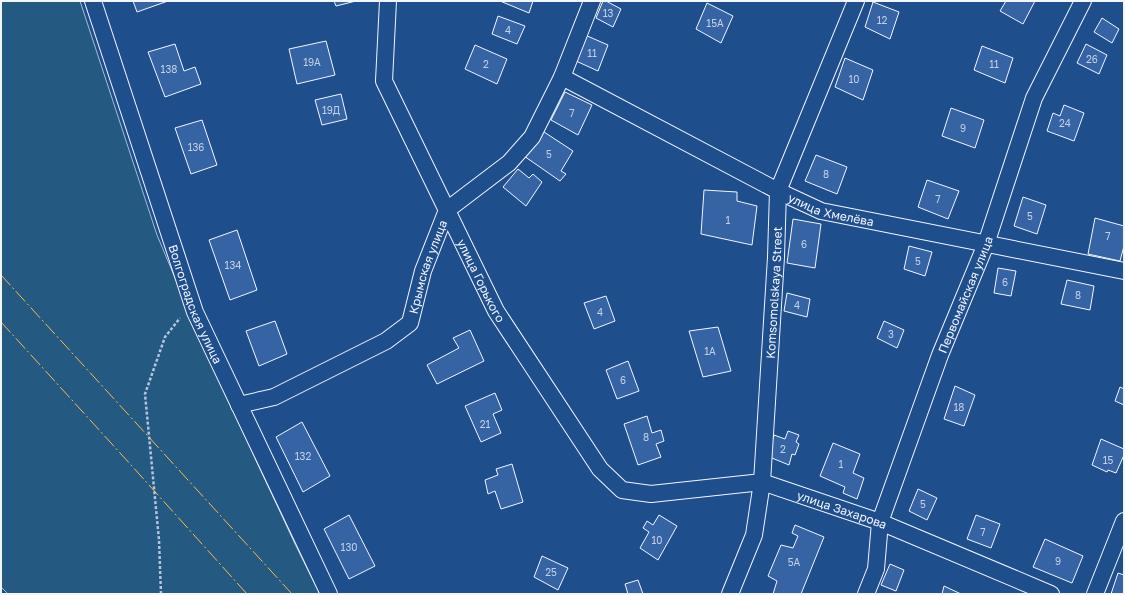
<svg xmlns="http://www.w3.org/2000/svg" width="1125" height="595" viewBox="0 0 1125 595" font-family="'Golos Text',sans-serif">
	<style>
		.green { fill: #245a82; stroke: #a8bbd7 }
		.building { fill: #3563a3; stroke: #f2f6ff }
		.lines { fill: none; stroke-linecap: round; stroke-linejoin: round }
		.minor-casing { stroke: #f2f6ff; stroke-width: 18 }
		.path { stroke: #b3c4dc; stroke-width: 2.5; stroke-dasharray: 3 2; stroke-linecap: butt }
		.minor { stroke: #1f4e8c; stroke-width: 16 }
		.power { stroke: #ffb74d; stroke-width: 1; stroke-dasharray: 14 3 2 3; stroke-linecap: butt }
		.labels { text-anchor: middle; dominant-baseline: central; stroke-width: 3; stroke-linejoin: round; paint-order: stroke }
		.number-label { font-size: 10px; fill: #c3d1e8 }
		.street-label { font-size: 12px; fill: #f2f6ff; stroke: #1f4e8c }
	</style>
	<rect width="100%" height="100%" fill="#1f4e8c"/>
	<path class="green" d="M1 1H80L157 235 210 361 295 544 320 594H8L1 587Z"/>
	<path class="building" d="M133 1H168L137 12Z
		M334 1H356L336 6Z
		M500 1H533L529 13Z
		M603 1H606L621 9 613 27 596 18Z
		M1006 1H1035L1023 24 1000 11Z
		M873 2 899 12 890 39 865 27Z
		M707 3 733 16 721 43 696 29Z
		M498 16 525 26 517 44 492 34Z
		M1102 18 1119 29 1112 43 1094 32Z
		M585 35 608 45 598 71 576 61Z
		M326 41 335 75 297 84 289 49Z
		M175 44 184 71 195 67 201 84 165 97 148 52Z
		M1086 44 1107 55 1099 74 1077 63Z
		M475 45 507 59 497 84 465 69Z
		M982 46 1013 58 1005 83 974 70Z
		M845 58 873 70 863 100 835 87Z
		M565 92 592 105 578 135 551 120Z
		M341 94 347 119 322 125 315 100Z
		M1064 105 1084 113 1074 141 1047 131 1053 113 1060 116Z
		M951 108 984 120 975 148 942 136Z
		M202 120 217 165 191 174 175 128Z
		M541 130 573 151 561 171 566 174 560 181 524 156Z
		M816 155 847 167 837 194 805 181Z
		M518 169 529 178 533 174 542 182 526 206 503 187Z
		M927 180 959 191 948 219 918 207Z
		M704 190 737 192V201L757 206 752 245 701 234Z
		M1023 197 1046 205 1037 234 1014 226Z
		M1095 218 1124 226V246L1120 261 1088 254Z
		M793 219 821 224 815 268 787 263Z
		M237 230 257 290 230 300 209 240Z
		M909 246 932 252 925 276 904 269Z
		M998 268 1016 271 1011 296 994 293Z
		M1067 280 1094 286 1090 310 1061 304Z
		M787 293 810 299 807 317 784 311Z
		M606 296 615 321 594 329 584 303Z
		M275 321 287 354 259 366 246 331Z
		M884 321 904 330 897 348 877 338Z
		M718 327 731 371 703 377 689 331Z
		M470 330 484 361 437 384 427 365 459 348 453 338Z
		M628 361 639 391 617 399 606 370Z
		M955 386 975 395 964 426 944 419Z
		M1120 387 1124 389V405L1115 401Z
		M495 393 502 410 493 414 501 433 481 442 465 406Z
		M647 416 652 433 661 430 664 441 656 444 661 457 638 465 624 424Z
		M302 422 330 476 303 492 276 437Z
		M788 431 799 435 796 442 799 444 795 455 792 454 789 465 767 456 774 435 785 439Z
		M1101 439 1124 449V455L1116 473 1108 470 1107 472 1092 465Z
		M833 443 860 454 853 473 864 478 857 499 843 493 845 487 820 476Z
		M512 464 523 502 501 509 495 491 488 494 485 480 498 475 496 469Z
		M918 489 937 498 927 520 909 511Z
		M349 515 375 566 349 579 324 529Z
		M659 515 677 526 658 560 640 548 649 532 643 528 647 521 653 525Z
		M976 515 1000 524 991 548 967 539Z
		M795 525 824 537 801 594H773L777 581 768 576 781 545 793 548 798 536 792 533Z
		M1045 539 1083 556 1072 583 1033 567Z
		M542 556 568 568 558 590 534 577Z
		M890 564 904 570 896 591 881 585Z
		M1118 573 1124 575V594H1111Z
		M638 580 643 594H628L625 584Z
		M944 586 961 594H942Z"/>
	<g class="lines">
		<g class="minor-casing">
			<g id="minor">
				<path id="s1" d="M93 1 195 312 329 594"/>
				<path id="s2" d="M388 1 384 81 496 311 600 469 622 490 651 494 762 482 880 522 1051 594"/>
				<path id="s3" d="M562 77 778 191 821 211 1124 271"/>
				<path id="s4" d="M239 405 274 397 386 341 410 323 423 271 447 210 509 163 532 137 562 77 592 1"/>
				<path id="s5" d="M730 594 754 535 762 482 776 257 778 191 856 1"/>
				<path id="s6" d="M866 594 876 569 880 522 940 355 986 244 1034 98 1083 1"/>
				<path d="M1095 594 1124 521"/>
			</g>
		</g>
		<path class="path" d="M161 594 159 540 145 394 165 337 180 318"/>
		<use href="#minor" class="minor"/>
		<path class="power" d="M1 275 292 594
			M1 322 131 465 247 594"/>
	</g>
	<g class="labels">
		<g class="number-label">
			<text x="608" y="13">13</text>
			<text x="882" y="20">12</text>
			<text x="715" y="23">15А</text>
			<text x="508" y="30">4</text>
			<text x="592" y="53">11</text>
			<text x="1092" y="59">26</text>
			<text x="312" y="62">19А</text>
			<text x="486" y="64">2</text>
			<text x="994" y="64">11</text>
			<text x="169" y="69">138</text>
			<text x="854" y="79">10</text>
			<text x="331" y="110">19Д</text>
			<text x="572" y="113">7</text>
			<text x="1065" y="123">24</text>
			<text x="963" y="128">9</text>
			<text x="196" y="147">136</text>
			<text x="549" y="154">5</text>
			<text x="826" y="174">8</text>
			<text x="938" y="199">7</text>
			<text x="1030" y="216">5</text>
			<text x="728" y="220">1</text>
			<text x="1108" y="236">7</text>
			<text x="804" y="244">6</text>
			<text x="918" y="261">5</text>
			<text x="233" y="265">134</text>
			<text x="1005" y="282">6</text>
			<text x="1078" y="295">8</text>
			<text x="797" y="305">4</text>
			<text x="600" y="312">4</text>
			<text x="891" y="334">3</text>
			<text x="710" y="351">1А</text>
			<text x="623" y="380">6</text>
			<text x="959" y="407">18</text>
			<text x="485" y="424">21</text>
			<text x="646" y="437">8</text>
			<text x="783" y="449">2</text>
			<text x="303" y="456">132</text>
			<text x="1108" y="460">15</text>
			<text x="841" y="464">1</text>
			<text x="923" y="504">5</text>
			<text x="983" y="532">7</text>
			<text x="657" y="540">10</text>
			<text x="349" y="547">130</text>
			<text x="1058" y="561">9</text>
			<text x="794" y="562">5А</text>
			<text x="551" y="572">25</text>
		</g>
		<g class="street-label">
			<text stroke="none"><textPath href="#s3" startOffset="301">улица Хмелёва</textPath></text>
			<text stroke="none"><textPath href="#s4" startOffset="250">Крымская улица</textPath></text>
			<text stroke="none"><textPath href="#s2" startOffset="302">улица Горького</textPath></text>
			<text stroke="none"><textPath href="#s5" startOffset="307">Komsomolskaya Street</textPath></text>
			<text stroke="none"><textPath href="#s6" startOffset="317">Первомайская улица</textPath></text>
			<text stroke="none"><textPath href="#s1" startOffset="320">Волгоградская улица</textPath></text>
			<text stroke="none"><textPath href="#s2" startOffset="781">улица Захарова</textPath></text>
		</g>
	</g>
	<rect width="1125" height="595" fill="none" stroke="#f2f6ff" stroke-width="4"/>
</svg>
